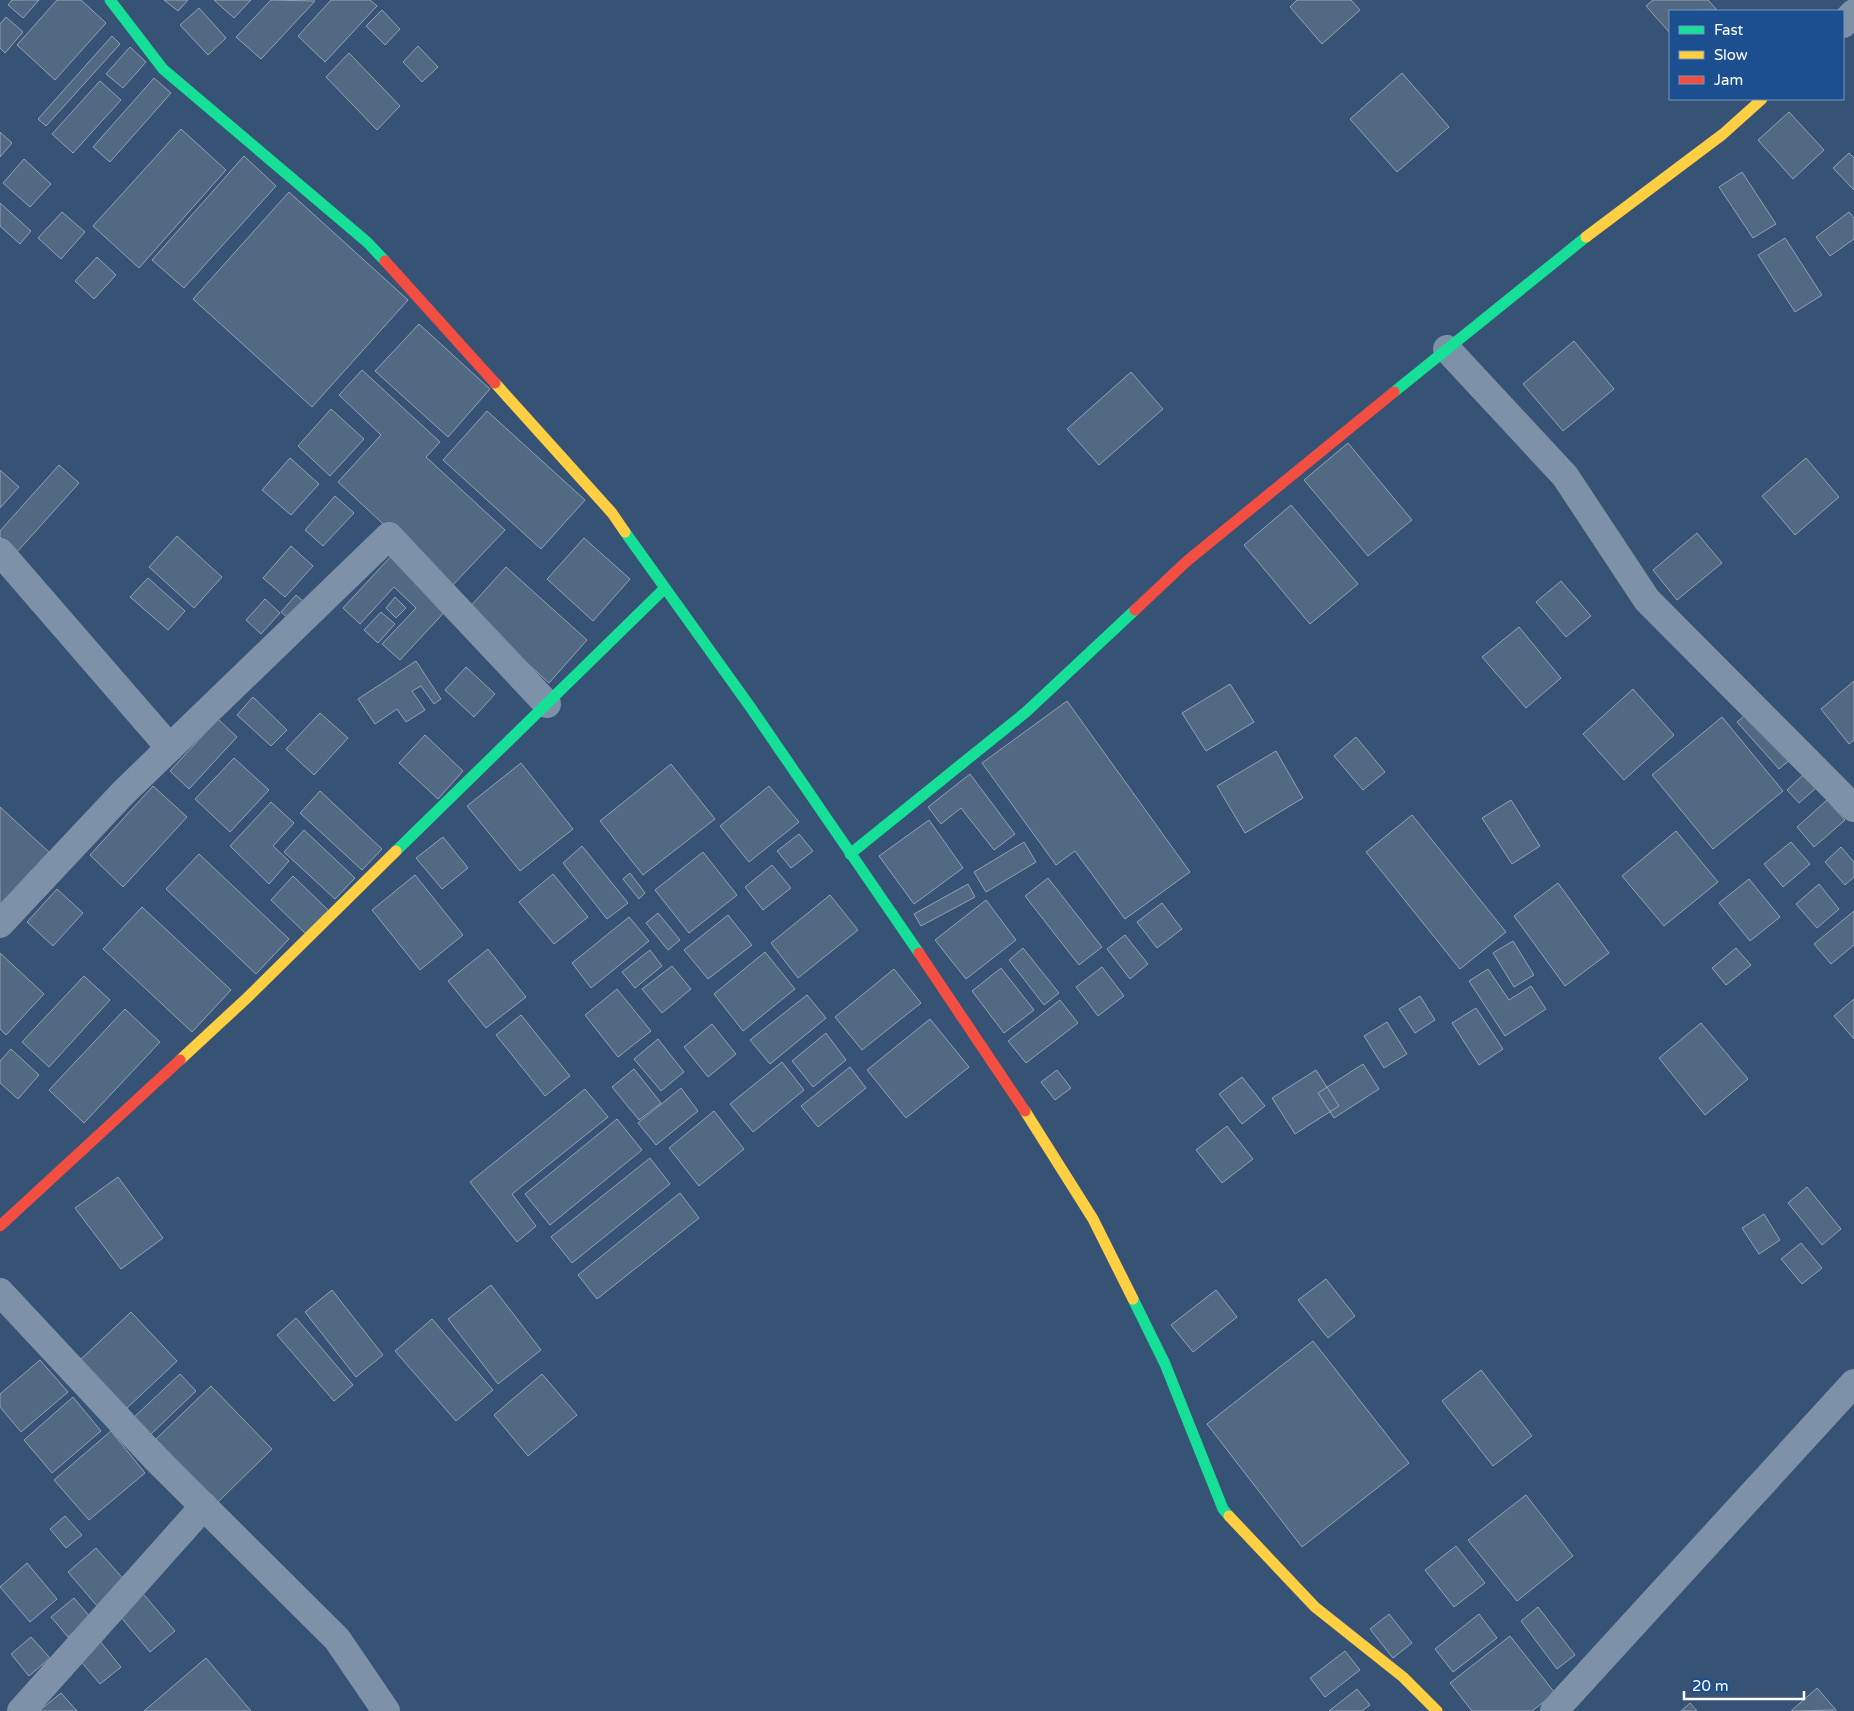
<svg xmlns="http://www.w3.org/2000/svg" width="1854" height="1711" viewBox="0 0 1854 1711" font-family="'Varela Round',sans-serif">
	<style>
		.building { fill: #526984; stroke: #92a2b6 }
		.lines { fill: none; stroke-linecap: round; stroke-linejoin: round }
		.street { stroke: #7d92a8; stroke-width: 28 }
		.fast { stroke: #16e098; stroke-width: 11 }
		.slow { stroke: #ffcf43; stroke-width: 11 }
		.jam { stroke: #f24e42; stroke-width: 11 }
	</style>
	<rect width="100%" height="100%" fill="#365274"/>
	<path class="building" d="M12 0H39L23 18 8 5Z
		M57 0H81L106 23 55 80 17 45Z
		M164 0H188L178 11Z
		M214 0H251L234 18Z
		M271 0 315 1 261 59 236 37Z
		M331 0H370L377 6 325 62 298 36Z
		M1297 0H1351L1360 10 1322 44 1290 7Z
		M1653 0H1708L1717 10 1670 11V33L1646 6Z
		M199 8 226 38 208 55 180 25Z
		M382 10 400 29 385 45 366 26Z
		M6 17 23 32 5 53 0 48V24Z
		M112 36 120 44 46 126 38 119Z
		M418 46 438 67 422 82 403 62Z
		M130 47 146 62 123 88 106 74Z
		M349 53 400 106 377 130 326 77Z
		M1402 73 1449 127 1397 172 1350 119Z
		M154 78 171 93 110 162 93 147Z
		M100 81 121 100 73 153 52 134Z
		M1789 112 1824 150 1793 179 1758 140Z
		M181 129 226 170 139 268 93 226Z
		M0 132 12 143 0 157Z
		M1849 153 1854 158V190L1833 168Z
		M244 156 276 186 184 288 152 260Z
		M24 159 51 184 30 207 3 183Z
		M1742 172 1776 224 1753 238 1719 187Z
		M289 192 408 300 312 407 193 299Z
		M0 203 31 231 20 244 0 226Z
		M62 212 85 232 61 259 38 238Z
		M1849 212 1854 218V239L1830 256 1816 237Z
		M1785 238 1822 295 1795 312 1758 255Z
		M97 257 116 275 94 299 75 281Z
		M419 324 490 389 448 437 375 371Z
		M1574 341 1614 389 1563 431 1523 384Z
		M362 370 440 442 426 457 505 530 451 587 338 482 381 435 339 395Z
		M1131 372 1163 409 1099 465 1067 429Z
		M331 409 364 439 330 476 298 446Z
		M487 411 585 500 541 549 443 460Z
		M1348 443 1412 520 1368 556 1304 480Z
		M290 458 319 484 291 515 262 490Z
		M1806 458 1839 497 1795 535 1762 496Z
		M59 465 79 483 17 552 0 537V531Z
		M0 470 19 487 0 508Z
		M335 496 354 513 323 546 305 530Z
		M1291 505 1358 584 1310 624 1244 545Z
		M1697 533 1722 563 1677 600 1653 570Z
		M177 536 222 577 194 608 149 567Z
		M584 538 630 579 593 621 547 579Z
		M291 546 313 566 285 597 263 578Z
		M394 553 451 605 400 660 382 644 416 608 394 587 360 624 343 608Z
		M506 567 587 640 549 683 468 609Z
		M148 578 185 611 168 630 130 597Z
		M1561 581 1591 616 1566 637 1536 602Z
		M296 595 310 607 295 624 281 612Z
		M395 597 406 608 396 618 386 608Z
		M265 599 280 613 261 634 246 620Z
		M381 612 395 624 378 643 364 630Z
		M1519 627 1561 678 1526 708 1482 657Z
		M416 661 441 699 434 704 421 686 412 691 425 710 406 722 397 709 375 724 358 699Z
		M466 667 495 694 474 717 445 690Z
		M1854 681V740L1849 744 1821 709Z
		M1230 684 1254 722 1206 751 1182 713Z
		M1633 689 1674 735 1624 780 1583 734Z
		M253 697 287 730 271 746 237 715Z
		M1067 701 1190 872 1125 919 1075 851 1056 865 982 763Z
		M1750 711 1792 758 1779 769 1737 722Z
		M320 713 348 738 314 775 286 749Z
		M1722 717 1783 791 1713 849 1652 775Z
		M218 719 237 737 189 789 170 771Z
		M425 735 463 771 438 799 399 763Z
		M1356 737 1385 772 1363 790 1334 756Z
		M1276 751 1303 798 1245 833 1217 786Z
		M234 758 269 790 230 832 195 799Z
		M521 763 573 829 520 871 467 806Z
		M671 764 715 819 643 875 600 821Z
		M970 774 1015 834 994 850 961 808 941 824 928 807Z
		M1804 774 1816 788 1799 803 1787 790Z
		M153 786 187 817 123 887 90 855Z
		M769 786 799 822 749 862 720 826Z
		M320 791 382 849 362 870 300 813Z
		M1511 800 1540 846 1512 864 1482 818Z
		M1827 800 1845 820 1814 847 1797 827Z
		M271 802 294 823 273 846 289 861 269 884 230 846Z
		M0 807 49 852 0 905Z
		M1412 815 1506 932 1460 969 1366 852Z
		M929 820 963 868 914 904 879 856Z
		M304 830 355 878 335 899 284 852Z
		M1676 831 1718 882 1664 926 1622 876Z
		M799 834 813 851 791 868 777 851Z
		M443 837 468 868 442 889 416 858Z
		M1024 842 1036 862 986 892 974 872Z
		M1791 842 1810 864 1783 887 1764 864Z
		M582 846 628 903 607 919 563 863Z
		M1841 847 1854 862V877L1845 885 1825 862Z
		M703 852 737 895 689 933 655 890Z
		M199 854 289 939 256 974 166 889Z
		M772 865 791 888 763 910 745 887Z
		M630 873 645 893 639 899 623 879Z
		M553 874 588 917 554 944 519 902Z
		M415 875 463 935 420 970 372 910Z
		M293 876 329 911 307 935 271 900Z
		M1048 878 1102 947 1079 965 1025 896Z
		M1749 879 1780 917 1750 941 1719 903Z
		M1558 883 1609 953 1565 986 1514 916Z
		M968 884 975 897 921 926 914 914Z
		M1819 884 1839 909 1817 928 1796 904Z
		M57 889 83 913 53 946 27 922Z
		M830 895 858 930 798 978 771 943Z
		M986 900 1016 940 966 979 935 940Z
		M1162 903 1182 929 1157 948 1137 922Z
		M142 907 231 990 192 1032 103 949Z
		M1854 911V945L1831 964 1814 944Z
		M658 913 680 940 668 950 646 923Z
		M728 915 752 945 708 979 684 950Z
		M629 917 649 941 591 988 572 963Z
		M1125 935 1148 964 1130 979 1107 949Z
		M1513 941 1534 975 1514 987 1493 953Z
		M1023 948 1059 993 1044 1005 1009 960Z
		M1736 948 1751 965 1726 985 1712 968Z
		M488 949 526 997 486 1028 448 981Z
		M650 950 662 966 635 988 622 972Z
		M765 952 795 989 743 1031 714 994Z
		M0 953 44 994 6 1035 0 1029Z
		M672 966 691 989 662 1013 642 989Z
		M1102 967 1124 996 1098 1016 1076 987Z
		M1001 968 1034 1010 1004 1033 972 991Z
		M894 969 921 1003 862 1050 835 1017Z
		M1488 969 1509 1000 1531 986 1546 1009 1505 1036 1469 981Z
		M84 976 110 1000 49 1067 22 1042Z
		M617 989 651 1031 618 1057 585 1015Z
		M807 995 826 1018 770 1064 750 1040Z
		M1420 996 1435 1020 1415 1033 1399 1009Z
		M1854 999V1039L1834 1016Z
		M1060 1000 1078 1023 1026 1063 1008 1041Z
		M1476 1008 1503 1049 1479 1065 1452 1023Z
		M125 1009 160 1042 84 1123 49 1090Z
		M521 1015 570 1076 545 1096 496 1035Z
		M930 1019 969 1067 906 1118 867 1070Z
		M1387 1022 1407 1054 1384 1068 1364 1036Z
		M1701 1023 1748 1079 1705 1115 1659 1058Z
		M712 1024 736 1054 708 1077 684 1047Z
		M826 1033 846 1060 813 1087 792 1061Z
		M658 1039 684 1072 661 1091 634 1059Z
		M11 1049 39 1075 18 1099 0 1083V1061Z
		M782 1062 804 1090 753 1132 730 1104Z
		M1363 1064 1379 1089 1334 1118 1318 1093Z
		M850 1067 866 1088 818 1127 801 1106Z
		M634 1069 661 1103 639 1120 612 1087Z
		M1057 1070 1071 1088 1055 1100 1041 1082Z
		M1316 1070 1339 1106 1295 1134 1272 1098Z
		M1242 1077 1265 1106 1242 1124 1219 1094Z
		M681 1088 698 1111 656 1145 638 1123Z
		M585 1089 608 1117 512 1194 536 1226 517 1242 470 1182Z
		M714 1111 744 1149 699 1186 669 1148Z
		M617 1119 642 1150 550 1225 525 1194Z
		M1227 1126 1253 1159 1222 1183 1196 1150Z
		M650 1158 670 1184 572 1263 551 1237Z
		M118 1177 163 1238 121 1269 75 1208Z
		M1807 1187 1841 1229 1822 1245 1788 1203Z
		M680 1193 699 1218 597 1299 578 1275Z
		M1764 1214 1780 1240 1759 1254 1742 1228Z
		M1801 1243 1822 1268 1802 1284 1781 1259Z
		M1326 1279 1355 1316 1328 1338 1298 1300Z
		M491 1285 541 1350 498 1384 448 1319Z
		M332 1290 383 1355 356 1377 305 1312Z
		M1216 1290 1237 1317 1193 1352 1171 1325Z
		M131 1312 177 1361 125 1410 79 1361Z
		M296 1318 353 1385 334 1401 277 1335Z
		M432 1319 493 1390 456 1421 395 1351Z
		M1313 1341 1409 1463 1302 1547 1207 1424Z
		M40 1360 68 1392 21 1432 0 1407V1394Z
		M1481 1370 1532 1436 1493 1466 1442 1401Z
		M180 1374 196 1391 148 1437 132 1419Z
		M542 1374 577 1415 528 1456 494 1415Z
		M211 1386 272 1449 217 1503 156 1439Z
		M73 1397 101 1431 52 1473 24 1440Z
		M111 1431 145 1473 89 1520 54 1480Z
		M1526 1495 1573 1556 1517 1601 1468 1540Z
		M65 1516 82 1535 66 1548 50 1529Z
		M1456 1546 1485 1583 1454 1607 1425 1570Z
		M96 1548 126 1582 97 1606 68 1572Z
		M27 1563 57 1599 30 1622 0 1587Z
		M139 1589 175 1631 150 1652 115 1610Z
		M74 1598 91 1618 68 1637 51 1617Z
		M1538 1607 1575 1655 1557 1669 1521 1621Z
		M1389 1614 1412 1643 1393 1658 1370 1629Z
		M1479 1614 1497 1638 1453 1672 1435 1649Z
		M1510 1636 1555 1693 1532 1711H1472L1450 1683Z
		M31 1637 50 1658 29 1676 11 1654Z
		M99 1640 121 1667 100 1684 78 1658Z
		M1345 1651 1360 1670 1325 1697 1310 1678Z
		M206 1658 251 1711H144Z
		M1817 1688 1836 1710 1791 1711Z
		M1357 1689 1370 1705 1362 1711H1329Z
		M61 1693 77 1711H39Z
		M1690 1703 1697 1711H1681Z"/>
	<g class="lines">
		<path class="street" d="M1843 24 1854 13
			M1447 349 1565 476 1647 600 1854 808
			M0 552 170 748
			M0 924 123 793 389 536 547 704
			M0 1292 155 1458 337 1639 386 1711
			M21 1711 204 1506
			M1554 1711 1854 1383"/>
		<path class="fast" d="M110 0 163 69 367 242 385 261
			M1394 392 1586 237
			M625 532 751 708 919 953
			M396 851 665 588
			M850 854 1026 712 1135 610
			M1133 1299 1165 1364 1223 1509 1229 1516"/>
		<path class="slow" d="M1586 237 1723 134 1762 99
			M495 383 612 513 625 532
			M180 1060 248 997 396 851
			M1025 1111 1093 1219 1133 1299
			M1229 1516 1315 1607 1403 1677 1437 1711"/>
		<path class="jam" d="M385 261 495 383
			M1135 610 1187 561 1394 392
			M919 953 1025 1111
			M0 1226 180 1060"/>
	</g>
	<rect x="1669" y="10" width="175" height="90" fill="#1b4f8f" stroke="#7695bc"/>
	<rect x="1679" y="26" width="25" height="8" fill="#16e098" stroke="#7695bc"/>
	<text x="1714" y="35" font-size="15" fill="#ffffff">Fast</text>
	<rect x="1679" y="51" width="25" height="8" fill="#ffcf43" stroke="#7695bc"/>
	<text x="1714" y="60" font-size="15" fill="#ffffff">Slow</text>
	<rect x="1679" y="76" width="25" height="8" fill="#f24e42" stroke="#7695bc"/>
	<text x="1714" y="85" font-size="15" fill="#ffffff">Jam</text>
	<path d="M1684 1691v8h120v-8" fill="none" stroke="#ffffff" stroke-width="2.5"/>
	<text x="1692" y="1691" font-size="15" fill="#ffffff" stroke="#1b4f8f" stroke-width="4" paint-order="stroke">20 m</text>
</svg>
